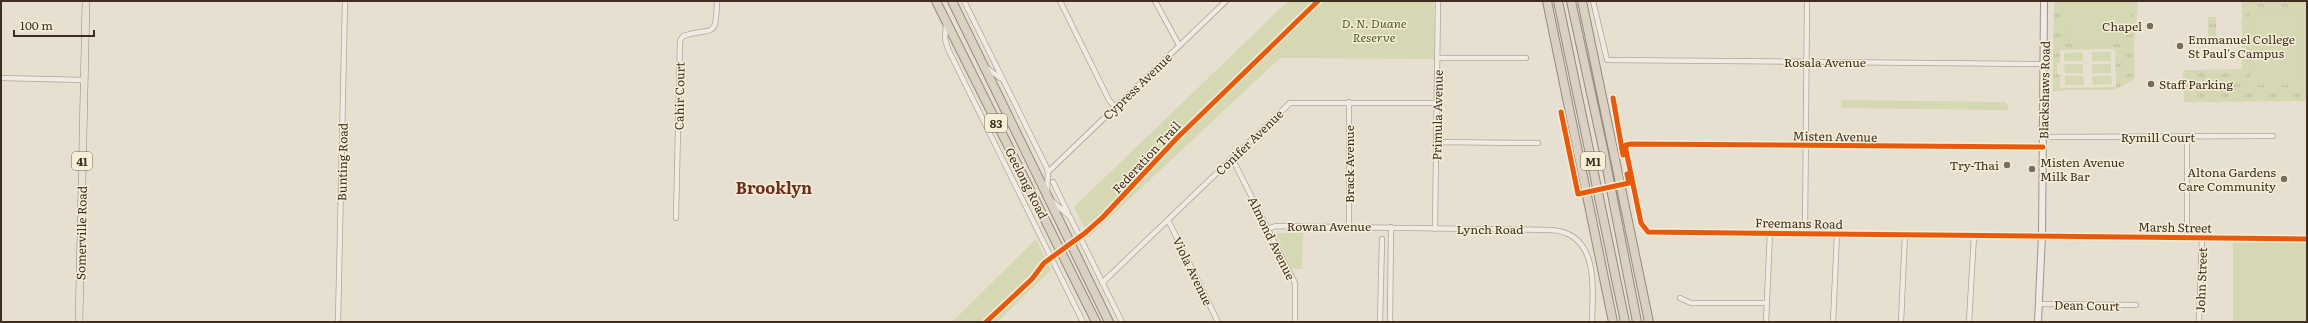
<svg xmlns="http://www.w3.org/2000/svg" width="2308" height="323" viewBox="0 0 2308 323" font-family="Literata,serif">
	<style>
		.grass { fill: url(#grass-tufts); fill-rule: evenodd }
		.green { fill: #d6d7b3 }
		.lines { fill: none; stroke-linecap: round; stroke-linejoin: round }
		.street-casing { stroke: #ada599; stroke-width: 6 }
		.secondary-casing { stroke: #9c958a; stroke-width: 8 }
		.primary-casing { stroke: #928b80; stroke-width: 8 }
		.highway-casing { stroke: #928b80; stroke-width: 10 }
		.street { stroke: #efebe3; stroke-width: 4.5 }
		.secondary { stroke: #efebe3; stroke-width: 6 }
		.primary { stroke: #e6e1d4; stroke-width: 7 }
		.highway { stroke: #dad1c2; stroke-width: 8 }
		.cycleway-casing { stroke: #f7eed8; stroke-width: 8 }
		.cycleway { stroke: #e8590c; stroke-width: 5 }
		.poi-dot { fill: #786c5e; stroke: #f7eed8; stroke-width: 1.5 }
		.labels { text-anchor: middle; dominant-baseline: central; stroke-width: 3; stroke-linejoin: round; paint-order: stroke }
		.shield { fill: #f7eed8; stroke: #756857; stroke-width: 1 }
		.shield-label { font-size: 11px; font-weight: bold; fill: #3d2e20 }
		.park-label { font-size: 12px; font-style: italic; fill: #4d5a26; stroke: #f7eed8 }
		.poi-label { font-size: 12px; fill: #3d2e20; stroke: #f7eed8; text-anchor: end }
		.street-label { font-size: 12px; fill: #3d2e20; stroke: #f7eed8 }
		.district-label { font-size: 16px; font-weight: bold; fill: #6b2e1e; stroke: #f7eed8 }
	</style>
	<defs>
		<pattern id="grass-tufts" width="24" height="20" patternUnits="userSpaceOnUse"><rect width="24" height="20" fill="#d6d7b3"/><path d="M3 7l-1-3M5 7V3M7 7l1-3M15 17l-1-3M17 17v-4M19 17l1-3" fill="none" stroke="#b9b99a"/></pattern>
	</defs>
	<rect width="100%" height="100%" fill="#e7e0d1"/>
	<path class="grass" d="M2054 1H2138L2134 48 2135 77 2132 81 2114 90H2066L2053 92ZM2115 49 2116 87 2060 88V75L2057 74V63H2060V50Z
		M2242 1H2307V101L2184 102 2183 70 2242 69Z
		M2208 17H2216V44L2211 46V40H2208Z"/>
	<path class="green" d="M1288 1H1434V59L1280 58 1089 237 1074 207Z
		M2063 1H2132C2131 11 2132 27 2126 36 2117 49 2092 48 2078 45 2064 35 2063 17 2063 1Z
		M2302 8 2303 85H2250L2249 9Z
		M2083 52V61H2064V53Z
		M2092 52H2111V61H2092Z
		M2064 64H2083V73H2065Z
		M2092 64H2111V73H2092Z
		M2065 76H2083L2084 85H2065Z
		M2092 76H2111L2112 84 2093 85Z
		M1842 100 2006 102 2009 110 1841 108Z
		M1275 233H1303L1302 269H1292Z
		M1036 239 1051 270 997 322H952Z
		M2233 240 2307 241V322H2233Z"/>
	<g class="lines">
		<g class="street-casing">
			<path id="street" d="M964 1 1046 166 1048 172 1047 192
				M1060 1 1109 100 1115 107
				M1155 1 1179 45
				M1593 1 1607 60 2044 64
				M946 24 945 39 948 49 1083 322
				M1437 58H1526
				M987 68 1000 78
				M1 78 84 80
				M2043 137 2273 136
				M1436 142 1538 143
				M2043 147 1631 144 1626 145V150L1641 223 1648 232 2307 239
				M1232 158 1295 283V322
				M1048 172 1226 1
				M1053 182 1068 213
				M1052 201 1070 217 1122 322
				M676 218 680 41 683 36C713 26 716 41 717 1
				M1168 220 1218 322
				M1349 226V102
				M1267 229 1276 226 1550 230C1599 232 1593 286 1592 322
				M1435 229 1438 1
				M1805 233 1807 1
				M2187 237V137
				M1102 283 1290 103H1436
				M1680 298 1691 303H1767
				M2039 304 2136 305
				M338 322 345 1
				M1380 322 1382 239
				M1390 322 1391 227
				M1766 322 1770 233
				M1833 322 1837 234
				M1901 322 1905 234
				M1969 322 1974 235
				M2199 322 2202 237"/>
		</g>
		<g class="secondary-casing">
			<path id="secondary" d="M2038 322 2042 235 2044 1"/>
		</g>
		<g class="primary-casing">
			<path id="primary" d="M79 322 86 1"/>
		</g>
		<g class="highway-casing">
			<path id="highway" d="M936 1 1096 322
				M952 1 1109 322
				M1547 1 1613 322
				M1558 1 1625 322
				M1571 1 1604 153 1637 322
				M1582 1 1649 322"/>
		</g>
		<use href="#street" class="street"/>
		<use href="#secondary" class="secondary"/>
		<use href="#primary" class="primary"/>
		<use href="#highway" class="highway"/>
		<g class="cycleway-casing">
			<path id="cycleway" d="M1613 98 1623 155
				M1561 112 1578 194 1629 183 1627 174
				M2043 147 1631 144 1626 145V150L1641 223 1648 232 2307 239
				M986 322 1032 279 1044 263 1085 233 1103 217 1177 138 1318 1"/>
		</g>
		<use href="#cycleway" class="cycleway"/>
	</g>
	<g class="poi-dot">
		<circle cx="2150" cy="26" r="4"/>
		<circle cx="2180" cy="46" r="4"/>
		<circle cx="2151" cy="84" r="4"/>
		<circle cx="2007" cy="165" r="4"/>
		<circle cx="2032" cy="169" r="4"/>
		<circle cx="2284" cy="179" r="4"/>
	</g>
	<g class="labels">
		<g class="shield">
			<rect x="985" y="114" width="22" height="18" rx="3"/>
			<rect x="72" y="152" width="20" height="18" rx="3"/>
			<rect x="1581" y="152" width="24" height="18" rx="3"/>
		</g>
		<g class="shield-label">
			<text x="996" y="123">83</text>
			<text x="82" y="161">41</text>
			<text x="1593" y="161">M1</text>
		</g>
		<g class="park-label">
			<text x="1374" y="23">D. N. Duane<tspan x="1374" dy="14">Reserve</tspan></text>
		</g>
		<g class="poi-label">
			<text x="2142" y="26">Chapel</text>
			<text x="2188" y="39" text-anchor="start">Emmanuel College<tspan x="2188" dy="14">St Paul's Campus</tspan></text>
			<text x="2159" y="84" text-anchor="start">Staff Parking</text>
			<text x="2040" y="162" text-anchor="start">Misten Avenue<tspan x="2040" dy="14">Milk Bar</tspan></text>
			<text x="1999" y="165">Try-Thai</text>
			<text x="2276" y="172">Altona Gardens<tspan x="2276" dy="14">Care Community</tspan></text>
		</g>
		<g class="street-label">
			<text x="1825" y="62">Rosala Avenue</text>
			<text transform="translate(1137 86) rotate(-44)">Cypress Avenue</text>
			<text transform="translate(2044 90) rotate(-89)">Blackshaws Road</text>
			<text transform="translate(679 96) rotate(-89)">Cahir Court</text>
			<text transform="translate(1437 115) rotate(-89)">Primula Avenue</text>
			<text transform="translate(1835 136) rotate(1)">Misten Avenue</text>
			<text x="2158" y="137">Rymill Court</text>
			<text transform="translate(1249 142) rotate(-44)">Conifer Avenue</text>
			<text transform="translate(1146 157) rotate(-47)">Federation Trail</text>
			<text transform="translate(342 162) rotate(-89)">Bunting Road</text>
			<text transform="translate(1349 164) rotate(-90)">Brack Avenue</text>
			<text transform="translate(1027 183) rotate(63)">Geelong Road</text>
			<text transform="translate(1799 223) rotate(1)">Freemans Road</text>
			<text x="1329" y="226">Rowan Avenue</text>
			<text transform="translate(2175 227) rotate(1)">Marsh Street</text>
			<text x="1490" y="229">Lynch Road</text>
			<text transform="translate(81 233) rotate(-89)">Somerville Road</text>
			<text transform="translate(1272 238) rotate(64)">Almond Avenue</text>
			<text transform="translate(1193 271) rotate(64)">Viola Avenue</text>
			<text transform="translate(2201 280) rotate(-88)">John Street</text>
			<text transform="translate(2087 305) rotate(1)">Dean Court</text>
		</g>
		<g class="district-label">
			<text x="774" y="187">Brooklyn</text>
		</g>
	</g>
	<rect width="2308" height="323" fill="none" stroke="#3d2e20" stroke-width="4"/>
	<path d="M14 30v6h80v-6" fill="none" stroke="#3d2e20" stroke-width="2"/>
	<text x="20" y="30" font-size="12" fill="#3d2e20" stroke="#f7eed8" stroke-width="3" paint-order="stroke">100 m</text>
</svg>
